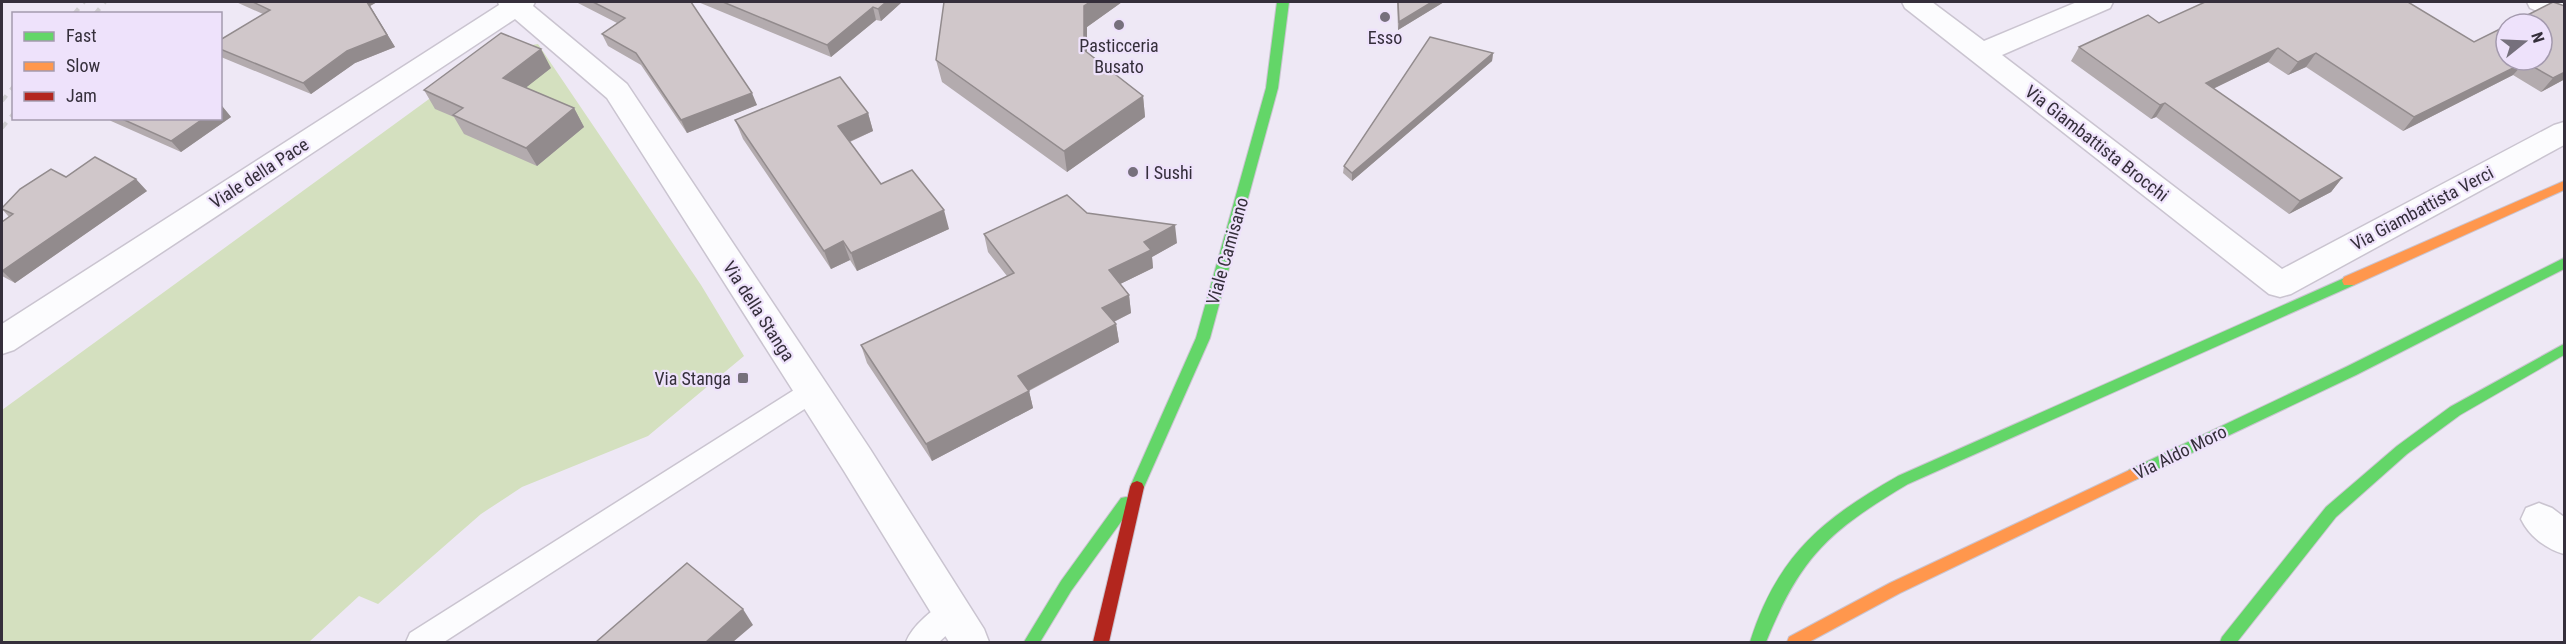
<svg xmlns="http://www.w3.org/2000/svg" width="2566" height="644" viewBox="0 0 2566 644" font-family="'Roboto Condensed',sans-serif">
	<style>
		.green { fill: #d4e0bf }
		.lines { fill: none; stroke-linecap: round; stroke-linejoin: round }
		.lane-casing { stroke: #cac4d0; stroke-width: 3 }
		.street-casing { stroke: #cac4d0; stroke-width: 3 }
		.fast-casing { stroke: #cac4d0; stroke-width: 2 }
		.slow-casing { stroke: #cac4d0; stroke-width: 2 }
		.jam-casing { stroke: #cac4d0; stroke-width: 2 }
		.lane { fill: #fcfcfe; fill-rule: evenodd }
		.street { fill: #fcfcfe; fill-rule: evenodd }
		.fast { fill: #63d668; fill-rule: evenodd }
		.slow { fill: #ff974d; fill-rule: evenodd }
		.jam { fill: #b3261e; fill-rule: evenodd }
		.rail { stroke: #d0ced2; stroke-width: 4; stroke-dasharray: 7 7; stroke-linecap: butt }
		.wall { fill: #b3abae }
		.shaded-wall { fill: #928b8d }
		.building { fill: #d0c7ca; stroke: #928b8d; stroke-width: 1.5 }
		.poi-dot { fill: #76707c; stroke: #eee2fb; stroke-width: 2 }
		.labels { text-anchor: middle; dominant-baseline: central; stroke-width: 4.5; stroke-linejoin: round; paint-order: stroke }
		.poi-label { font-size: 18px; fill: #352f3b; stroke: #eee2fb }
		.street-label { font-size: 18px; fill: #352f3b; stroke: #eee2fb }
	</style>
	<rect width="100%" height="100%" fill="#eee8f5"/>
	<path class="green" d="M538 44 701 285 744 356 648 436 522 487 481 514 378 604 359 596 309 642H2V410L495 51Z"/>
	<g class="lines">
		<g class="lane-casing">
			<path id="lane" d="M811 382 820 385 823 392 820 399 444 642H406L410 633 802 385Z
				M952 599 962 603 966 612 962 621 939 642H906C912 626 935 606 952 599Z"/>
		</g>
		<g class="street-casing">
			<path id="street" d="M498 2H535L533 6 627 84 870 449 984 629 989 642H949L844 471 607 98 515 19 14 350 2 354V324L499 5Z
				M1902 2H1932L1984 41 2077 2H2113L2110 8 2002 55 2282 269 2554 125 2564 122V145L2291 294 2280 297 2269 294 1905 8Z
				M2527 2 2564 3V23L2530 8Z
				M2539 503 2552 508 2564 517V554C2546 549 2529 536 2521 519L2526 508Z"/>
		</g>
		<g class="fast-casing">
			<path id="fast" d="M1277 2H1289L1278 88 1210 338 1144 487 1142 491 1137 493 1132 491 1130 487 1196 338 1266 88Z
				M2564 258V269L2356 375 2139 478 2134 480 2129 478 2127 474 2129 470 2346 367Z
				M2349 276 2356 281 2354 285 1908 484C1829 531 1801 556 1766 642H1750C1777 556 1822 519 1898 476Z
				M2564 344V355L2460 415 2407 454 2336 517 2237 642H2220L2222 637 2326 507 2397 446 2450 407Z
				M1126 497 1131 498 1133 503 1131 508 1071 591 1040 642H1024L1061 581 1121 498Z"/>
		</g>
		<g class="slow-casing">
			<path id="slow" d="M2564 181V190L2354 285H2344L2342 281 2344 277Z
				M2134 468 2139 470 2141 474 2139 478 1900 593 1809 642H1787L1789 637 1890 583Z"/>
		</g>
		<g class="jam-casing">
			<path id="jam" d="M1137 481 1142 483 1144 487 1109 642H1093L1130 487 1132 483Z"/>
		</g>
		<use href="#lane" class="lane"/>
		<use href="#street" class="street"/>
		<use href="#fast" class="fast"/>
		<use href="#slow" class="slow"/>
		<use href="#jam" class="jam"/>
		<path class="rail" d="M74 14 84 2
			M95 14 105 2
			M2 101 14 86
			M2 128 14 113"/>
	</g>
	<path class="wall" d="M236 2H377L370 6 395 47 355 63 311 94 221 57 220 40 263 14Z
		M576 2H691L757 105 687 133 641 65 608 46 602 34 617 23Z
		M698 2H902L881 21 876 20 831 57Z
		M944 2H1122L1087 27V52L1143 96 1145 117 1067 172 942 82 936 60Z
		M1397 2H1444L1398 30Z
		M2565 6V79L2541 92 2513 75 2403 131 2306 67 2288 75 2268 62 2213 89 2342 178 2331 192 2289 214 2156 117 2151 119 2071 61 2079 47 2159 23 2474 42Z
		M1493 53 1492 61 1352 181 1343 173 1344 166Z
		M551 68 525 88 574 108 584 127 537 166 464 134 454 117 435 109 424 90Z
		M222 106 231 117 181 152 111 121 108 118H220Z
		M868 113 873 131 850 142 881 184 949 229 857 271 850 260 831 269 743 139 735 120Z
		M66 177 147 191 15 283 2 276V222L9 217 2 209Z
		M1087 213 1177 243 1152 257 1153 268 1120 284 1129 295 1131 313 1114 322 1116 324 1119 342 1029 391 1033 408 932 461 867 363 861 345 1007 276 988 252 984 234Z"/>
	<path class="shaded-wall" d="M367 2H377L370 6 395 47 355 63 311 94 303 83 347 51Z
		M886 2H902L881 21 878 9Z
		M1090 2H1122L1087 27V71L1084 50V6Z
		M1432 2H1444L1398 30 1399 22Z
		M873 7 876 20 831 57 827 45Z
		M2278 48 2268 62 2196 97 2206 83Z
		M541 49 551 68 514 97 503 78Z
		M1493 53 1492 61 1352 181V173Z
		M2316 53 2306 67 2288 75 2298 62Z
		M2525 62 2513 75 2403 131 2414 117Z
		M2565 72V79L2541 92 2553 78Z
		M752 93 757 105 687 133 681 120Z
		M1143 96 1145 117 1067 172 1064 151Z
		M2165 103 2156 117 2151 119 2160 105Z
		M222 106 231 117 181 152 171 141 204 118H220V107Z
		M574 108 584 127 537 166 526 148Z
		M868 113 873 131 844 144 838 126Z
		M2342 178 2331 192 2289 214 2300 201Z
		M136 179 147 191 15 283 2 271Z
		M944 210 949 229 857 271 851 253Z
		M1175 225 1177 243 1152 257 1153 268 1112 288 1109 270 1144 242Z
		M843 241 850 260 831 269 824 251Z
		M1129 295 1131 313 1105 326 1102 308Z
		M1116 324 1119 342 1022 394 1018 376Z
		M1029 391 1033 408 932 461 926 444Z
		M743 609 753 625 733 642H706Z"/>
	<path class="building" d="M253 2H367L387 35 347 51 303 83 220 49V40L270 10Z
		M593 2H691L752 93 681 120 636 53 602 34 625 18Z
		M723 2H886L878 9 873 7 827 45Z
		M944 2H1090L1084 6V50L1143 96 1064 151 936 60Z
		M1398 2H1432L1399 22Z
		M2205 2H2408L2474 42 2506 26V60H2542V24H2510L2553 2 2565 6V72L2553 78 2525 62 2414 117 2316 53 2298 62 2278 48 2206 83 2342 178 2300 201 2165 103 2160 105 2079 47 2148 15 2159 23Z
		M501 33 541 49 503 78 574 108 526 148 453 115 463 108 424 90Z
		M1430 37 1493 53 1352 173 1344 166Z
		M840 77 868 113 838 126 881 184 912 170 944 210 851 253 843 241 824 251 735 120Z
		M120 118H204L171 141Z
		M95 157 136 179 2 271V222L13 214 2 209V208L20 189 51 169 66 177Z
		M1067 195 1087 213 1175 225 1144 242 1151 250 1109 270 1129 295 1102 308 1116 324 1018 376 1029 391 926 444 861 345 1014 273 984 234Z
		M687 563 743 609 706 642H596Z"/>
	<g class="poi-dot">
		<circle cx="1385" cy="17" r="6"/>
		<circle cx="1119" cy="25" r="6"/>
		<circle cx="1133" cy="172" r="6"/>
		<rect x="737" y="372" width="12" height="12" rx="3"/>
	</g>
	<g class="labels">
		<g class="poi-label">
			<text x="1385" y="37">Esso</text>
			<text x="1119" y="45">Pasticceria<tspan x="1119" dy="21">Busato</tspan></text>
			<text x="1145" y="172" text-anchor="start">I Sushi</text>
			<text x="731" y="378" text-anchor="end">Via Stanga</text>
		</g>
		<g class="street-label">
			<text transform="translate(2097 143) rotate(38)">Via Giambattista Brocchi</text>
			<text transform="translate(259 173) rotate(-33)">Viale della Pace</text>
			<text transform="translate(2422 208) rotate(-28)">Via Giambattista Verci</text>
			<text transform="translate(1227 251) rotate(-74)">Viale Camisano</text>
			<text transform="translate(759 311) rotate(57)">Via della Stanga</text>
			<text transform="translate(2180 452) rotate(-26)">Via Aldo Moro</text>
		</g>
	</g>
	<rect width="2566" height="644" fill="none" stroke="#352f3b" stroke-width="6"/>
	<rect x="12" y="12" width="210" height="108" fill="#eee2fb" stroke="#a49aae" stroke-width="1.5"/>
	<rect x="24" y="32" width="30" height="9" fill="#63d668" stroke="#a49aae" stroke-width="1.5"/>
	<text x="66" y="42" font-size="18" fill="#352f3b">Fast</text>
	<rect x="24" y="62" width="30" height="9" fill="#ff974d" stroke="#a49aae" stroke-width="1.5"/>
	<text x="66" y="72" font-size="18" fill="#352f3b">Slow</text>
	<rect x="24" y="92" width="30" height="9" fill="#b3261e" stroke="#a49aae" stroke-width="1.5"/>
	<text x="66" y="102" font-size="18" fill="#352f3b">Jam</text>
	<g transform="translate(2524 42) rotate(72)"><circle r="28" fill="#eee2fb" stroke="#a49aae" stroke-width="1.5"/>
	<path d="M0-4.5L10 22L0 15L-10 22Z" fill="#76707c"/>
	<text y="-9" font-size="16" font-weight="bold" text-anchor="middle" fill="#352f3b">N</text>
	</g>
</svg>
